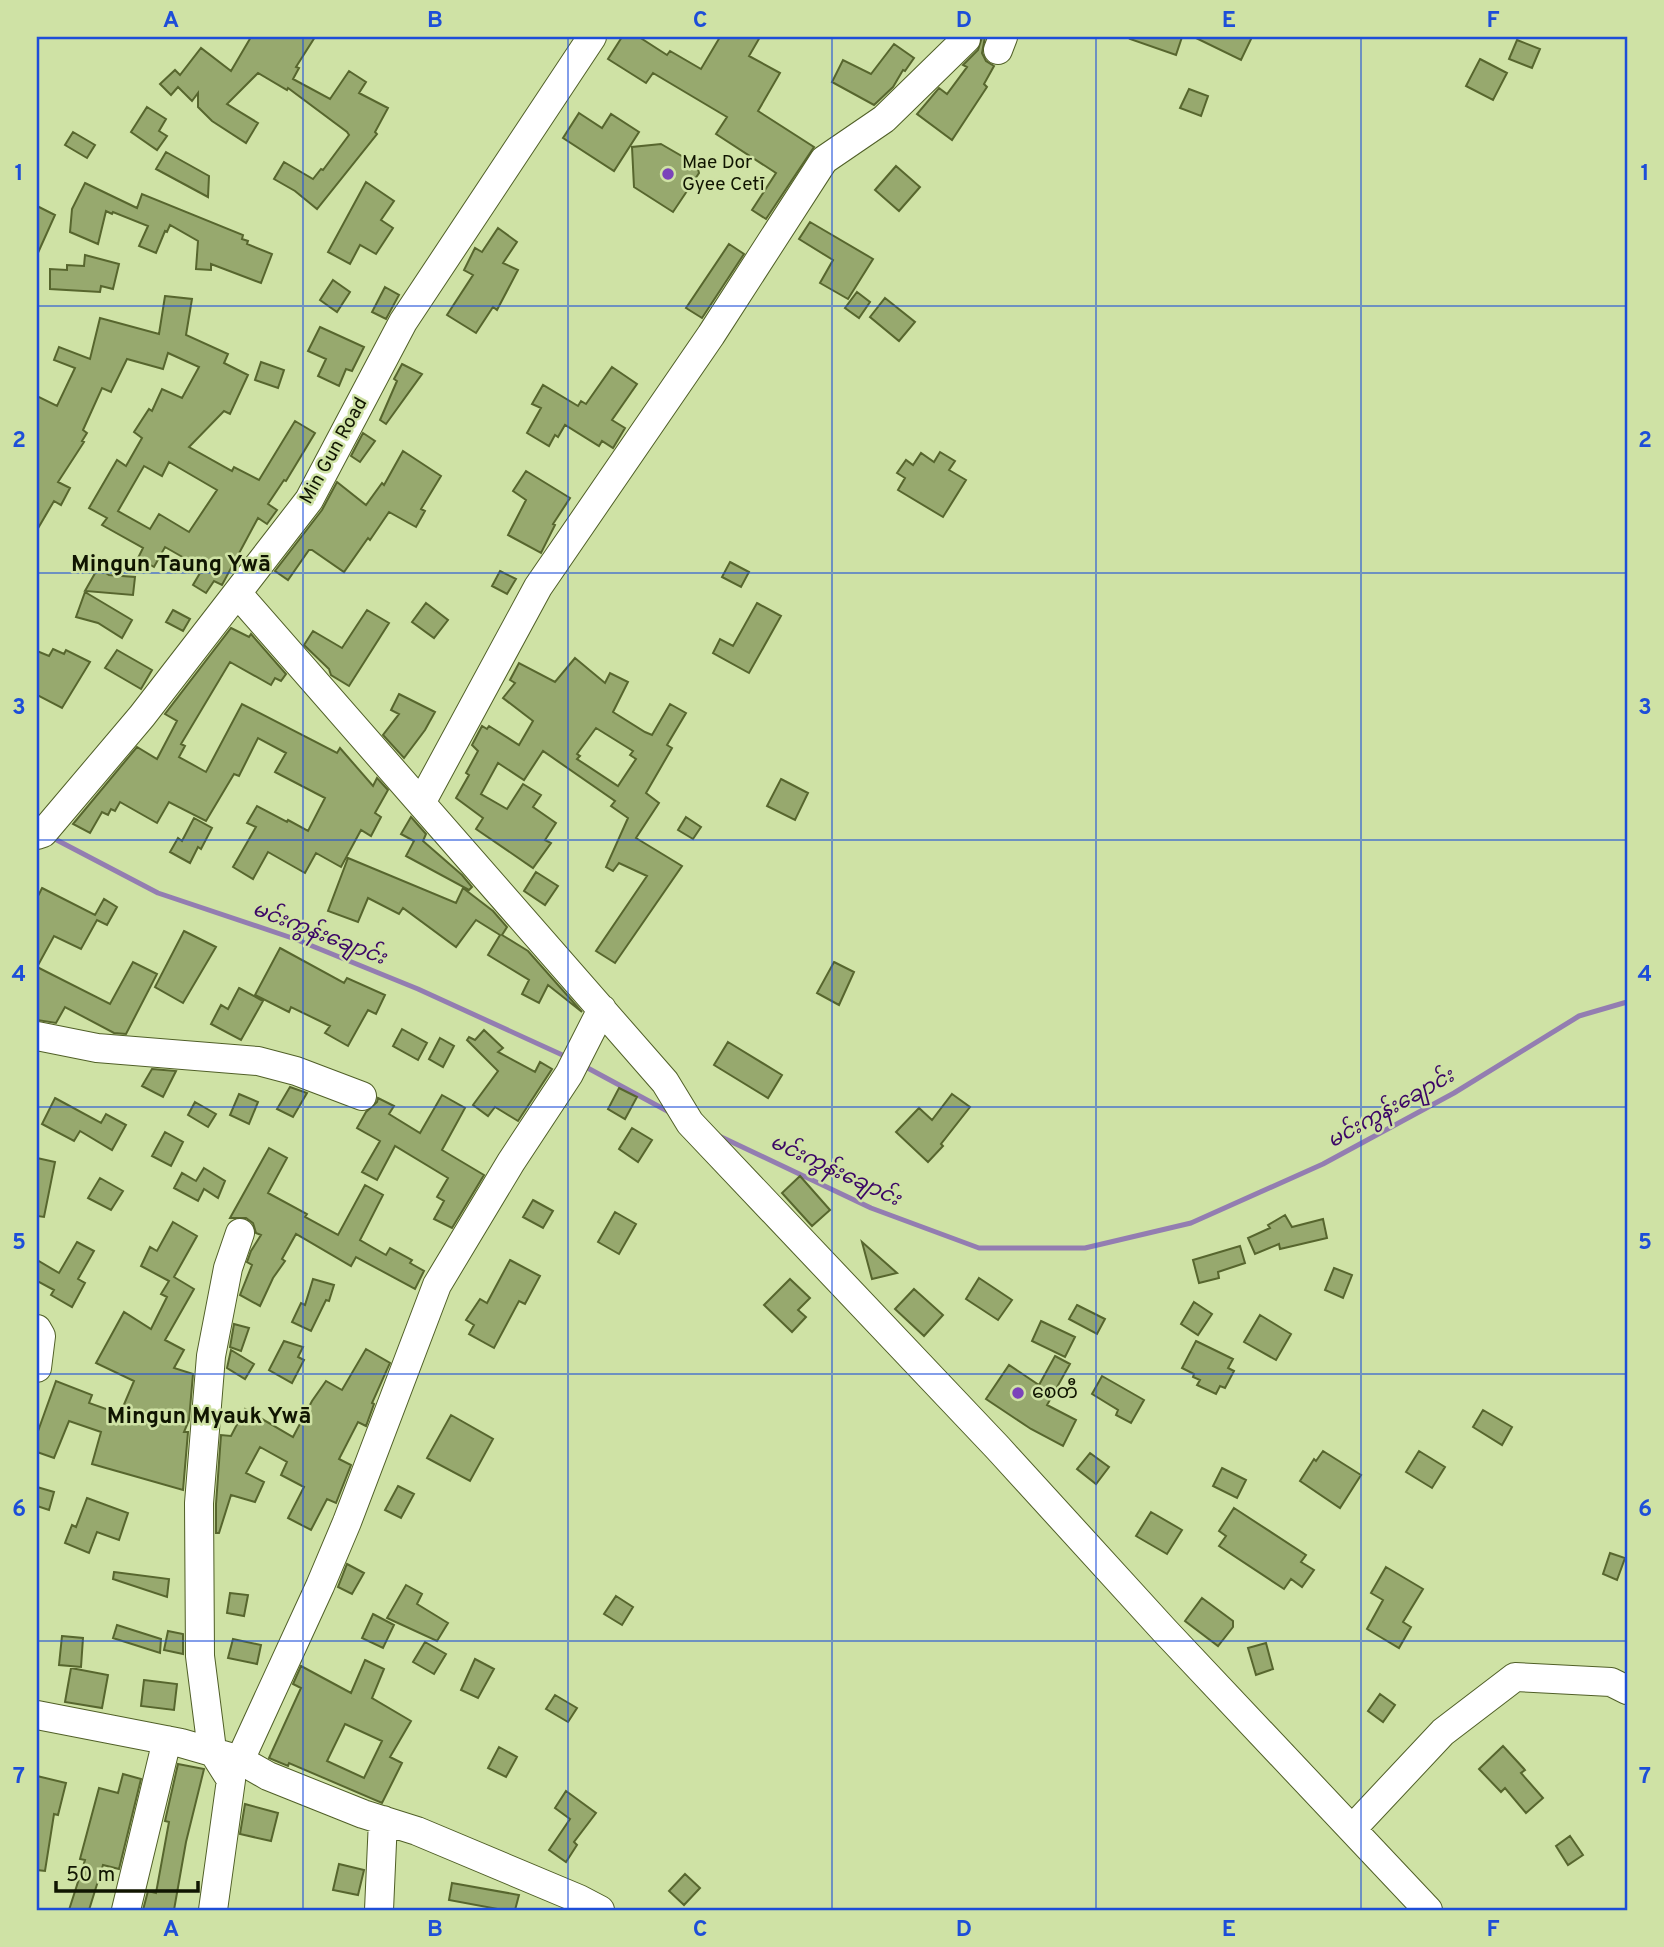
<svg xmlns="http://www.w3.org/2000/svg" width="1664" height="1947" viewBox="0 0 1664 1947" font-family="Overpass,'Noto Sans Myanmar',sans-serif">
	<style>
		.lines { fill: none; stroke-linecap: round; stroke-linejoin: round }
		.stream { stroke: #937db1; stroke-width: 5 }
		.building { fill: #97a96e; stroke: #57662e; stroke-width: 2; fill-rule: evenodd }
		.minor-casing { stroke: #505f27; stroke-width: 30 }
		.minor { stroke: #fff; stroke-width: 28 }
		.grid { fill: none; stroke: #1d4ed8; stroke-width: 2; stroke-opacity: 0.55 }
		.poi-dot { fill: #7b43ba; stroke: #cfe2a5; stroke-width: 2.5 }
		.labels { text-anchor: middle; dominant-baseline: central; stroke-width: 5; stroke-linejoin: round; paint-order: stroke }
		.poi-label { font-size: 19px; fill: #101501; stroke: #cfe2a5; text-anchor: start }
		.street-label { font-size: 19px; fill: #101501; stroke: #cfe2a5 }
		.water-label { font-size: 21px; font-style: italic; fill: #3b0666; stroke: #cfe2a5 }
		.quarter-label { font-size: 23px; font-weight: bold; fill: #101501; stroke: #cfe2a5 }
		.neatline { fill: none; stroke: #1d4ed8; stroke-width: 2.5 }
		.grid-label { font-size: 23px; text-anchor: middle; font-weight: bold; fill: #1d4ed8 }
	</style>
	<rect width="100%" height="100%" fill="#cfe2a5"/>
	<g class="lines">
		<path class="stream" d="M51 837 158 893 295 939 418 989 569 1058
			M584 1066 671 1113
			M717 1135 871 1208 979 1248H1085L1191 1223 1323 1164 1454 1093 1579 1016 1627 1002"/>
	</g>
	<path class="building" d="M251 37H315L296 67 299 68 293 79 330 99 349 71 366 82 359 93 388 108 375 132 377 134 317 209 295 191 274 179 284 162 313 179 321 169 323 170 349 135 347 132 288 88 287 90 258 73 227 104 258 123 246 143 212 121 198 107V93L192 101 178 87 171 95 160 84 175 70 180 75 201 48 231 71Z
		M622 37H639L667 55 670 51 701 69 720 37H760L749 56 780 73 758 111 814 147 766 219 752 210 776 173 716 134 727 117 653 73 646 83 608 59Z
		M982 37H985L982 53 986 61 994 66 984 84 987 87 952 140 917 114 939 88 947 94 967 67 963 65 978 50Z
		M1131 37H1182L1176 55 1130 39Z
		M1194 37H1252L1241 60Z
		M1517 40 1540 49 1532 68 1509 59Z
		M894 44 914 58 905 71 903 70 893 87 874 105 832 82 843 60 871 74Z
		M1480 59 1507 73 1493 100 1466 86Z
		M1189 89 1208 96 1201 116 1180 108Z
		M147 107 166 119 159 131 167 136 157 150 131 132Z
		M579 113 602 128 611 114 639 132 614 171 563 138Z
		M73 132 95 145 87 158 65 145Z
		M661 144 697 165 699 173 673 212 634 187 632 147Z
		M166 152 209 176 208 197 156 169Z
		M896 166 920 187 899 211 875 190Z
		M366 182 394 201 381 220 393 228 376 254 360 245 350 264 328 252Z
		M85 183 137 208 142 194 243 235 242 239 248 241 247 244 272 254 261 283 211 264V270L196 269 198 241 170 225 167 232 165 231 156 253 139 246 148 226 113 212 112 214 106 211 98 244 70 232 72 209Z
		M37 206 55 215 37 255Z
		M810 222 873 259 848 299 820 283 833 260 799 239Z
		M498 228 517 242 503 263 518 270 497 310 493 307 476 333 447 315 473 275 464 270 475 248 482 252Z
		M729 244 744 254 702 318 686 308Z
		M85 255 119 264 113 289 101 286 100 292 50 289V269L67 270V265L84 266Z
		M333 280 350 292 337 312 320 300Z
		M385 287 399 295 386 319 372 312Z
		M857 292 870 302 859 318 845 308Z
		M165 296 192 299 186 335 228 354 224 363 248 375 230 414 224 411 189 447 232 471 234 467 259 480 295 421 315 433 286 481 284 480 268 504 277 510 267 524 258 518 222 585 214 581 206 593 193 585 200 573 197 572 200 567 165 547 154 567 138 558 143 548 102 525 107 518 89 508 117 460 126 466 142 438 134 432 149 409 152 411 162 389 182 398 199 367 168 353 163 369 127 359 111 392 102 388 83 430 87 433 82 441 84 442 58 482 70 488 61 505 54 501 37 530V396L57 406 75 368 54 360 59 347 90 359 100 318 159 334ZM169 462 217 490 189 532 159 514 150 529 118 511 144 466 162 476Z
		M885 298 915 322 899 341 870 317Z
		M320 327 364 347 352 371 346 369 339 386 318 376 326 359 308 351Z
		M261 362 284 370 278 388 255 380Z
		M402 364 422 374 386 424 380 420 397 381 394 379Z
		M612 367 637 384 612 420 625 428 613 448 602 441 599 446 565 425 558 437 555 435 549 446 527 433 541 408 532 404 543 385 578 406 581 401 586 404Z
		M363 433 375 441 360 462 351 456Z
		M403 451 441 476 421 509 425 511 416 527 389 512 370 540 368 538 344 572 312 550H309L288 580 275 571 322 510 337 482 366 505 382 483 384 485Z
		M940 452 955 461 949 470 966 480 943 517 898 490 905 478 897 473 906 460 913 465 921 453 934 462Z
		M526 471 570 498 553 524 555 525 541 553 508 535 526 500 513 491Z
		M730 562 749 572 741 587 722 577Z
		M98 568 109 575 135 577 133 595 85 591Z
		M500 571 516 579 507 594 492 586Z
		M85 592 132 620 122 638 98 623 76 617Z
		M426 603 448 620 434 638 412 622Z
		M757 603 781 616 749 673 713 653 720 639 733 646Z
		M173 610 190 619 183 631 166 622Z
		M367 610 389 623 349 686 331 675 329 669 304 645 313 631 342 648Z
		M231 628 249 637 251 634 286 674 281 681 275 678 271 685 230 662 181 744 185 746 179 757 206 772 242 704 337 753 340 748 373 786 377 778 388 790 375 813 381 817 371 836 361 830 341 867 316 853 305 873 268 852 253 879 233 867 256 827 247 823 257 806 287 822 288 820 308 831 325 798 275 772 286 753 258 738 239 776 234 774 206 821 169 802 157 823 120 802 115 811 111 809 108 815 102 812 90 833 73 824 137 747 157 759 177 721 165 714Z
		M53 649 64 654 66 650 90 662 62 708 37 695V651L49 656Z
		M117 650 152 670 141 689 105 668Z
		M575 658 605 683 610 673 628 682 613 712 645 732 652 735 670 704 686 713 667 745 672 748 646 793 659 803 636 838 682 866 615 963 596 951 647 876 619 863 613 871 606 867 628 818 611 806 615 801 543 751 524 780 498 763 481 794 507 809 523 784 541 795 533 807 556 823 545 840 551 843 533 868 476 829 483 818 456 798 469 775 466 773 478 751 472 745 482 726 487 729 489 726 519 745 533 721 503 698 515 683 510 680 519 663 555 682ZM596 728 633 751 630 755 636 759 618 786 577 759 580 756 577 754Z
		M399 694 435 712 425 730 404 758 383 735 399 714 391 710Z
		M781 779 808 793 795 820 767 806Z
		M411 817 426 834 423 841 462 875 472 887 469 890 406 856 414 841 401 834Z
		M686 817 701 827 693 839 678 830Z
		M194 818 212 828 201 849 198 847 190 863 170 852 178 838 182 841Z
		M348 858 456 903 463 888 493 911 507 927 502 935 528 951 582 1012 548 985 539 1003 522 994 529 980 488 955 500 935 476 920 456 947 403 908 399 914 368 898 358 922 328 911Z
		M536 872 558 886 545 905 524 891Z
		M42 888 95 915 104 899 117 907 107 925 97 920 81 949 54 936 37 967 110 1004 133 962 157 974 126 1034 114 1033 65 1007 56 1023 37 1020V898Z
		M184 931 216 947 183 1003 155 987Z
		M280 948 344 983 347 978 385 995 376 1014 368 1010 348 1046 325 1033 330 1026 291 1007 289 1012 255 995Z
		M834 962 854 972 839 1005 817 993Z
		M239 988 263 1001 241 1040 211 1024 221 1005 228 1009Z
		M402 1029 427 1043 418 1060 393 1046Z
		M484 1030 503 1048 498 1052 535 1072 540 1062 552 1069 518 1121 495 1107 488 1116 473 1105 498 1071 467 1040 469 1037 475 1040Z
		M440 1038 454 1046 443 1067 429 1059Z
		M728 1042 782 1075 768 1098 714 1065Z
		M152 1069 176 1071 163 1097 142 1086Z
		M290 1087 307 1093 293 1117 277 1109Z
		M619 1088 637 1097 625 1119 608 1109Z
		M239 1094 258 1102 249 1124 230 1115Z
		M952 1094 970 1107 941 1144 943 1146 928 1162 896 1132 919 1108 932 1120Z
		M442 1095 465 1108 442 1150 484 1175 452 1228 434 1219 444 1201 437 1197 448 1178 395 1146 377 1180 362 1172 380 1141 357 1128 366 1112 377 1102 378 1098 394 1106 389 1114 420 1133Z
		M55 1098 101 1123 106 1114 126 1125 112 1150 80 1131 74 1141 42 1124Z
		M195 1102 216 1114 208 1127 188 1115Z
		M632 1128 652 1140 638 1162 619 1149Z
		M165 1132 183 1142 171 1166 152 1156Z
		M269 1148 287 1158 268 1193 307 1214 305 1217 338 1235 365 1185 383 1195 360 1240 386 1255 390 1248 412 1260 410 1263 424 1271 415 1289 356 1257 351 1266 296 1234 282 1259 285 1261 273 1278 260 1306 240 1295 252 1265 247 1262 251 1251 261 1235 256 1233 253 1223 246 1218H230Z
		M37 1158 55 1162 44 1217 37 1216Z
		M204 1168 225 1181 218 1198 204 1189 198 1201 174 1188 182 1173 196 1181Z
		M800 1176 830 1210 812 1226 782 1193Z
		M100 1178 123 1191 111 1210 88 1198Z
		M533 1200 553 1211 543 1228 523 1217Z
		M615 1212 636 1224 619 1254 598 1242Z
		M1285 1215 1292 1227 1323 1219 1327 1238 1280 1249 1279 1244 1255 1254 1248 1238 1270 1228 1268 1225Z
		M173 1222 197 1236 174 1277 194 1289 165 1340 184 1350 174 1368 193 1374 189 1420 184 1432H188L183 1490 92 1464 101 1432 69 1421 54 1458 37 1452V1434L56 1381 92 1395 89 1403 120 1414 134 1381 96 1363 124 1312 151 1329 167 1297 161 1294 169 1281 141 1266 150 1247 157 1251Z
		M77 1242 94 1251 78 1279 85 1283 72 1307 51 1295 54 1290 37 1281V1260L59 1273Z
		M862 1242 897 1273 872 1279Z
		M1240 1246 1245 1263 1218 1272 1219 1278 1199 1283 1193 1260Z
		M510 1260 540 1276 525 1304 519 1301 494 1348 469 1334 474 1325 466 1320 480 1299 487 1303Z
		M1334 1268 1352 1275 1343 1298 1325 1290Z
		M979 1278 1012 1300 998 1320 966 1299Z
		M313 1279 334 1285 329 1301 326 1300 311 1331 292 1322 301 1303 305 1305Z
		M790 1279 810 1298 798 1310 806 1317 792 1332 764 1305Z
		M914 1289 943 1315 924 1336 895 1309Z
		M1194 1302 1212 1314 1198 1335 1181 1324Z
		M1077 1305 1105 1319 1097 1334 1069 1319Z
		M1260 1315 1291 1334 1276 1360 1244 1342Z
		M1041 1321 1075 1337 1065 1357 1032 1341Z
		M234 1324 249 1328 241 1351 230 1347Z
		M284 1341 303 1347 298 1357 304 1360 292 1383 269 1370Z
		M1196 1341 1233 1359 1228 1368 1234 1371 1225 1388 1220 1386 1216 1394 1197 1385 1200 1380 1193 1377 1194 1374 1182 1368Z
		M366 1349 390 1363 372 1403 374 1404 366 1426 358 1422 339 1459 351 1465 336 1503 327 1499 311 1530 288 1518 304 1487 281 1475 287 1462 260 1447 246 1473 264 1482 255 1502 231 1495 219 1533H216V1504L221 1435 231 1436 245 1409 293 1437 312 1401 326 1381 342 1390Z
		M231 1350 254 1364 245 1379 227 1368Z
		M1055 1356 1070 1364 1047 1405 1076 1420 1063 1446 1031 1429 986 1399 1009 1365 1039 1385Z
		M1102 1376 1144 1400 1131 1423 1116 1415 1118 1410 1092 1394Z
		M1483 1410 1512 1427 1502 1445 1473 1427Z
		M451 1415 493 1439 470 1481 427 1458Z
		M1323 1451 1361 1475 1340 1508 1300 1481 1314 1459 1316 1461Z
		M1419 1451 1445 1467 1432 1488 1406 1472Z
		M1090 1453 1109 1467 1096 1484 1077 1469Z
		M1222 1468 1246 1480 1237 1498 1213 1486Z
		M398 1486 414 1494 401 1518 385 1510Z
		M37 1487 54 1492 49 1510 37 1506Z
		M87 1498 128 1513 119 1540 97 1532 89 1553 65 1543 72 1525 76 1527Z
		M1234 1508 1306 1555 1301 1562 1314 1570 1302 1587 1291 1579 1284 1589 1219 1546 1226 1536 1219 1531Z
		M1151 1512 1182 1530 1167 1554 1136 1536Z
		M1610 1553 1625 1558 1617 1580 1603 1574Z
		M347 1564 364 1573 352 1594 338 1587Z
		M1386 1567 1423 1589 1403 1622 1411 1627 1399 1648 1367 1629 1383 1600 1371 1593Z
		M114 1572 169 1579 167 1597 113 1579Z
		M406 1585 422 1594 417 1604 448 1623 437 1641 387 1618Z
		M230 1593 248 1595 244 1616 227 1613Z
		M616 1596 633 1607 622 1625 604 1614Z
		M1202 1598 1233 1621V1627L1218 1646 1185 1621Z
		M373 1614 394 1625 383 1648 362 1638Z
		M117 1625 161 1639 160 1653 113 1638Z
		M168 1631 183 1634V1654L164 1650Z
		M62 1636 83 1638 81 1667 59 1665Z
		M233 1639 261 1645 257 1664 228 1658Z
		M425 1642 446 1654 434 1674 413 1662Z
		M1266 1643 1273 1669 1256 1675 1248 1648Z
		M475 1659 494 1669 478 1698 461 1690Z
		M365 1660 384 1669 372 1698 411 1721 390 1757 402 1763 382 1803 289 1763 288 1766 269 1758 301 1688 293 1684 301 1666 351 1693ZM345 1724 382 1741 364 1778 327 1761Z
		M71 1668 108 1675 102 1708 65 1702Z
		M144 1680 177 1684 174 1710 141 1706Z
		M1380 1694 1395 1705 1383 1722 1368 1711Z
		M555 1695 577 1708 568 1722 546 1709Z
		M1503 1746 1525 1770 1521 1773 1543 1798 1526 1813 1505 1788 1501 1792 1479 1769Z
		M499 1747 517 1757 506 1777 488 1768Z
		M178 1764 204 1769 186 1842 174 1910H143L148 1891 156 1893 169 1822 165 1821Z
		M123 1774 141 1779 119 1869 103 1865 89 1910H69L85 1860 80 1859 99 1788 118 1793Z
		M37 1776 66 1783 58 1815 54 1814 45 1871 37 1870Z
		M566 1791 596 1813 574 1842 577 1845 566 1862 549 1850 570 1819 555 1808Z
		M245 1804 278 1813 271 1841 240 1834Z
		M1570 1836 1583 1855 1568 1865 1556 1846Z
		M339 1864 364 1870 358 1895 333 1890Z
		M685 1874 700 1888 684 1905 669 1891Z
		M452 1883 519 1895 515 1910H503L449 1900Z"/>
	<g class="lines">
		<g class="minor-casing">
			<path id="minor" d="M998 50 1003 37
				M238 594 665 1082 690 1123 998 1448 1164 1630 1428 1910
				M421 803 538 587 711 335 824 160 884 119 966 39
				M37 835 43 833 142 716 309 500 403 322 592 37
				M37 1036 97 1048 258 1061 296 1071 362 1096
				M37 1329 41 1336 37 1368
				M37 1715 181 1743 240 1760 268 1776 363 1814 417 1831 579 1899 600 1910
				M240 1760 320 1586 347 1522 437 1285 511 1162 569 1074 602 1009
				M1353 1828 1443 1732 1515 1677 1611 1682 1627 1690
				M126 1910 167 1740
				M213 1910 231 1780 212 1750 200 1656 199 1503 211 1356 228 1268 240 1233
				M379 1910 383 1820"/>
		</g>
		<use href="#minor" class="minor"/>
	</g>
	<path class="grid" d="M303 37V1910M568 37V1910M832 37V1910M1096 37V1910M1361 37V1910M37 306H1627M37 573H1627M37 840H1627M37 1107H1627M37 1374H1627M37 1641H1627"/>
	<g class="poi-dot">
		<circle cx="668" cy="174" r="7"/>
		<circle cx="1018" cy="1393" r="7"/>
	</g>
	<g class="labels">
		<g class="poi-label">
			<text x="682" y="163">Mae Dor<tspan x="682" dy="22">Gyee Cetī</tspan></text>
			<text x="1032" y="1393">စေတီ</text>
		</g>
		<g class="street-label">
			<text transform="translate(334 451) rotate(-61)">Min Gun Road</text>
		</g>
		<g class="water-label">
			<text transform="translate(319 934) rotate(21)">မင်းကွန်းချောင်း</text>
			<text transform="translate(1391 1109) rotate(-29)">မင်းကွန်းချောင်း</text>
			<text transform="translate(835 1171) rotate(25)">မင်းကွန်းချောင်း</text>
		</g>
		<g class="quarter-label">
			<text x="171" y="565">Mingun Taung Ywā</text>
			<text x="209" y="1417">Mingun Myauk Ywā</text>
		</g>
	</g>
	<rect width="1664" height="1947" fill="none" stroke="#cfe2a5" stroke-width="77"/>
	<path d="M56 1881v10h142v-10" fill="none" stroke="#101501" stroke-width="3.5"/>
	<text x="66" y="1881" font-size="21" fill="#101501" stroke="#cfe2a5" stroke-width="5" paint-order="stroke">50 m</text>
	<rect x="38" y="38" width="1588" height="1871" class="neatline"/>
	<g class="grid-label">
		<text x="171" y="27">A</text>
		<text x="435" y="27">B</text>
		<text x="700" y="27">C</text>
		<text x="964" y="27">D</text>
		<text x="1229" y="27">E</text>
		<text x="1493" y="27">F</text>
		<text x="19" y="180">1</text>
		<text x="1645" y="180">1</text>
		<text x="19" y="447">2</text>
		<text x="1645" y="447">2</text>
		<text x="19" y="714">3</text>
		<text x="1645" y="714">3</text>
		<text x="19" y="981">4</text>
		<text x="1645" y="981">4</text>
		<text x="19" y="1249">5</text>
		<text x="1645" y="1249">5</text>
		<text x="19" y="1516">6</text>
		<text x="1645" y="1516">6</text>
		<text x="19" y="1783">7</text>
		<text x="1645" y="1783">7</text>
		<text x="171" y="1936">A</text>
		<text x="435" y="1936">B</text>
		<text x="700" y="1936">C</text>
		<text x="964" y="1936">D</text>
		<text x="1229" y="1936">E</text>
		<text x="1493" y="1936">F</text>
	</g>
</svg>
